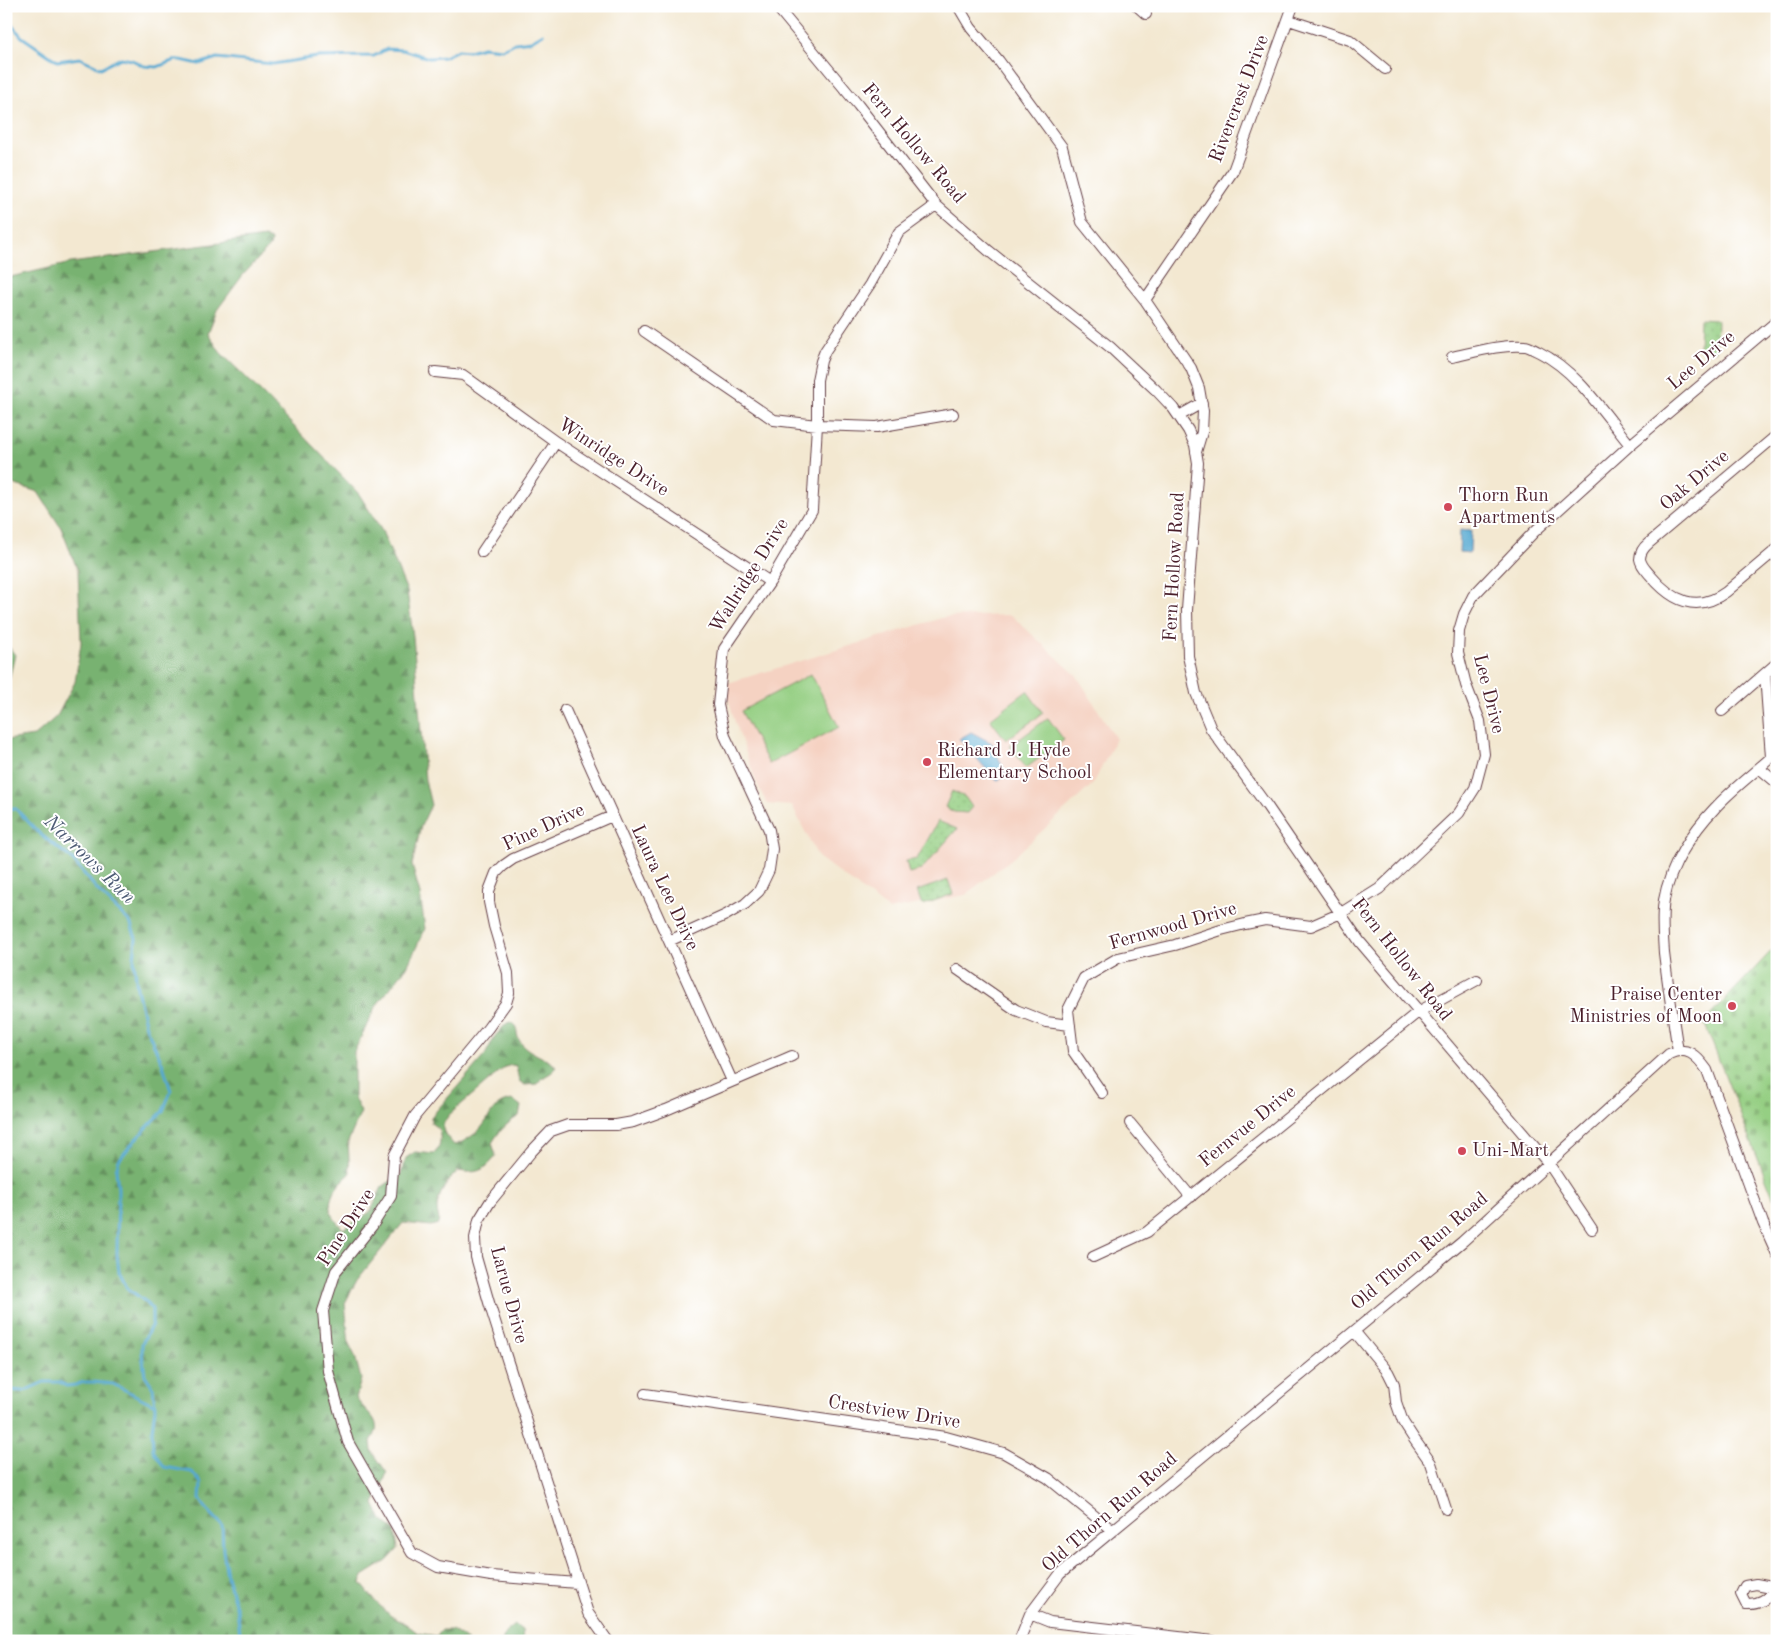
<svg xmlns="http://www.w3.org/2000/svg" width="1783" height="1647" viewBox="0 0 1783 1647" font-family="'Old Standard TT',serif">
	<style>
		.built { fill: #f5d2c2 }
		.grass { fill: url(#grass-dots); stroke: #707757 }
		.forest { fill: url(#forest-firs); stroke: #61684e }
		.cemetery { fill: url(#cemetery-stones); stroke: #707757 }
		.garden { fill: #95cf83; stroke: #707757 }
		.water { fill: #55a9d1; stroke: #50647e }
		.lines { fill: none; stroke-linecap: round; stroke-linejoin: round }
		.stream { stroke: #55a9d1; stroke-width: 3 }
		.minor-casing { stroke: #633d44; stroke-width: 12 }
		.minor { stroke: #fff; stroke-width: 10 }
		.poi-dot { fill: #d1495b; stroke: #fff; stroke-width: 2 }
		.labels { text-anchor: middle; dominant-baseline: central; stroke-width: 4; stroke-linejoin: round; paint-order: stroke }
		.street-label { font-size: 19px; fill: #4a1f2b; stroke: #fff }
		.poi-label { font-size: 19px; fill: #4a1f2b; stroke: #fff; text-anchor: start }
		.water-label { font-size: 20px; font-style: italic; fill: #4f5d76; stroke: #fff }
	</style>
	<defs>
		<pattern id="grass-dots" width="8" height="8" patternUnits="userSpaceOnUse" patternTransform="scale(1.25)"><rect width="8" height="8" fill="#95cf83"/><path d="M2 2h.1M6 6h.1" fill="none" stroke="#82b171" stroke-width="1.8" stroke-linecap="round"/></pattern>
		<pattern id="forest-firs" width="22" height="20" patternUnits="userSpaceOnUse" patternTransform="scale(1.25)"><rect width="22" height="20" fill="#78b271"/><path d="M5 1l3.5 6h-7zM16 11l3.5 6h-7z" fill="#64905d"/></pattern>
		<pattern id="cemetery-stones" width="16" height="16" patternUnits="userSpaceOnUse" patternTransform="scale(1.25)"><rect width="16" height="16" fill="#95cf83"/><path d="M2 7V4a2 2 0 0 1 4 0v3zM10 15v-3a2 2 0 0 1 4 0v3z" fill="#82b171"/></pattern>
	</defs>
	<rect width="100%" height="100%" fill="#fff"/>
	<filter id="ink" filterUnits="userSpaceOnUse"><feTurbulence type="fractalNoise" baseFrequency=".02" numOctaves="2"/><feDisplacementMap in="SourceGraphic" scale="10" xChannelSelector="R" yChannelSelector="G"/><feConvolveMatrix kernelMatrix="1 2 1 2 8 2 1 2 1" color-interpolation-filters="sRGB"/></filter>
	<filter id="wash" filterUnits="userSpaceOnUse"><feTurbulence type="fractalNoise" baseFrequency=".0096" numOctaves="4" result="noise"/><feDisplacementMap in="SourceGraphic" scale="20" xChannelSelector="R" yChannelSelector="G"/><feGaussianBlur stdDeviation="1.12" result="paint"/><feColorMatrix in="noise" values="0 0 0 0 0 0 0 0 0 0 0 0 0 0 0 0 0 1.4 0 .05"/><feComposite in="paint" operator="in"/></filter>
	<g filter="url(#wash)">
		<rect width="100%" height="100%" fill="#f3e8d1"/>
		<path class="built" d="M1011 615 1077 676 1116 739 1093 784 1014 857 965 895 889 910 818 857 792 806 767 804 757 784 735 722 729 701 728 683 945 617Z"/>
		<path class="grass" d="M1700 319 1717 320 1716 351 1699 350Z
			M952 791 965 797 972 807 967 813 954 812 945 807Z
			M938 821 957 829 921 870 909 873 906 861 917 859Z
			M948 880 953 894 922 905 917 891Z"/>
		<path class="forest" d="M265 237 272 241 270 246 243 275 217 310 208 333 220 352 261 392 359 494 382 531 407 591 413 636 425 780 431 805 421 826 412 865 420 894 425 929 407 967 376 1006 354 1052V1098L361 1112 348 1142 350 1174C338 1184 324 1200 333 1216 335 1221 340 1225 343 1229L370 1212 382 1187 401 1174 406 1158 415 1152 434 1154C441 1146 441 1139 439 1129L431 1123V1117L485 1055 495 1036 507 1023 512 1022 517 1027C514 1051 543 1054 557 1067 550 1076 543 1075 537 1084L525 1085 519 1081 516 1066 512 1065 505 1067 450 1114C438 1128 443 1132 454 1145 461 1144 476 1134 481 1128 492 1115 493 1102 513 1100L521 1106 519 1116C507 1123 499 1131 492 1143L496 1156C485 1171 476 1174 458 1171 449 1178 437 1196 437 1208 437 1215 440 1217 438 1224L431 1226 403 1223 357 1280 345 1303 349 1344 355 1356 361 1379 356 1398C366 1414 386 1420 371 1441L372 1451 387 1473 374 1504 382 1520 395 1531 398 1549 387 1561 363 1576 361 1583 376 1602 391 1616 406 1624 418 1633 437 1636 442 1630H452L468 1641H6V740L34 736 57 716 75 682 81 643 78 571 61 528 38 492 6 482V278L71 263Z
			M6 643 15 655 6 691Z
			M515 1625 522 1630 523 1641H502L505 1633Z"/>
		<path class="cemetery" d="M1777 945V1200L1773 1197 1704 1022Z"/>
		<path class="garden" d="M811 674 839 727 769 764 741 711Z
			M1027 691 1043 713 1006 740 990 719Z
			M1048 718 1064 740 1026 768 1010 746Z"/>
		<path class="water" d="M1460 530 1471 531 1470 553 1459 552Z
			M971 732 992 743 1006 774 997 781 959 739Z"/>
		<g class="lines">
			<path class="stream" d="M6 18 22 37 57 61 80 58 101 68 121 58 132 60 144 66 157 67 175 60H181L199 64 217 58 273 64 317 57 374 56 387 49 403 50 429 58 444 57 458 50 469 51 483 47 502 49 515 43 531 41 543 34
				M6 807 16 809 40 834 71 858 100 893 130 922 136 938 134 959 137 989 146 1027 163 1065 171 1091 163 1111 135 1140 119 1160 116 1170 118 1189 117 1254 119 1272 127 1288 146 1302 152 1309V1324L142 1344V1353L145 1375 153 1387 155 1408 152 1430 153 1450 164 1467 192 1472 201 1483 200 1499 206 1508 222 1525 223 1550 227 1576 237 1610 240 1633 246 1641
				M6 1390 24 1391 44 1382H59L67 1386 75 1385 84 1382H93L113 1384 155 1405"/>
		</g>
	</g>
	<g filter="url(#ink)">
		<g class="lines">
			<g class="minor-casing">
				<path id="minor" d="M776 6 858 105 936 205 989 251 1110 347 1156 390 1173 408 1188 430 1195 445 1198 463 1187 610 1188 656 1196 693 1211 729 1267 806 1360 942 1549 1164 1592 1229
					M958 6 971 28 999 61 1062 147 1082 222 1145 300 1191 368 1199 388 1203 411 1202 432 1196 452
					M1137 6 1146 14
					M1289 20 1350 40 1385 69
					M1145 300 1233 171 1293 6
					M644 331 774 420 817 425 877 427 953 414
					M1452 357C1475 352 1501 344 1525 346 1529 346 1534 350 1539 352 1577 371 1603 412 1630 445
					M435 372 463 375 556 442 770 582
					M1179 416 1202 403
					M1777 435 1649 543C1644 547 1640 552 1640 559 1641 566 1647 571 1651 576 1672 601 1697 613 1726 592L1777 549
					M482 552 556 442
					M1765 674 1771 757
					M565 710 732 1081
					M1722 711 1777 663
					M1759 768 1777 783
					M669 941 726 915 745 904 759 891 769 870 772 849 769 830 725 736 718 705 724 649 770 582 812 510 817 425V380L821 361 825 351 870 284 899 232 936 205
					M957 969 1016 1010 1046 1022 1070 1025
					M1678 1051C1673 1018 1668 986 1664 953 1663 936 1661 917 1664 900 1670 866 1692 832 1715 808 1734 787 1757 771 1777 752
					M1102 1093 1073 1051 1068 1010 1084 978 1118 958 1175 945 1221 930 1245 924 1265 920 1311 926 1341 913 1379 889 1459 813 1475 788 1484 754 1480 721 1466 685 1458 653 1459 631 1464 614 1473 596 1534 532 1630 445 1777 321
					M1130 1123 1191 1197
					M1093 1257 1147 1232 1418 1012 1477 980
					M1354 1331 1388 1372 1394 1384 1396 1402 1403 1422 1414 1439 1431 1463 1446 1509
					M645 1394 946 1437 1004 1453 1048 1478 1113 1531
					M577 1583 491 1576 438 1567 412 1553 348 1442 328 1371 323 1311 336 1271 372 1226 391 1196 394 1156 415 1116 488 1028 506 1003 509 993 508 973 494 926 489 902V891L496 873 503 866 513 859 612 816
					M1777 1588 1756 1584 1745 1586 1741 1594 1746 1604C1760 1605 1767 1598 1777 1589
					M1030 1614 1050 1622 1213 1641
					M608 1641 588 1613 490 1306 476 1257 475 1238 479 1220 490 1202 531 1152 551 1131 568 1125H616L633 1122 666 1110 792 1056
					M1019 1641 1030 1614 1060 1574 1462 1242 1669 1054C1687 1045 1697 1056 1707 1070L1763 1223 1777 1254"/>
			</g>
			<use href="#minor" class="minor"/>
		</g>
	</g>
	<g class="poi-dot">
		<circle cx="1448" cy="507" r="5"/>
		<circle cx="927" cy="762" r="5"/>
		<circle cx="1732" cy="1006" r="5"/>
		<circle cx="1462" cy="1151" r="5"/>
	</g>
	<g class="labels">
		<g class="street-label">
			<text transform="translate(1240 99) rotate(-69)">Rivercrest Drive</text>
			<text transform="translate(913 144) rotate(50)">Fern Hollow Road</text>
			<text transform="translate(1702 361) rotate(-40)">Lee Drive</text>
			<text transform="translate(613 458) rotate(33)">Winridge Drive</text>
			<text transform="translate(1695 481) rotate(-40)">Oak Drive</text>
			<text transform="translate(1175 567) rotate(-87)">Fern Hollow Road</text>
			<text transform="translate(750 576) rotate(-58)">Wallridge Drive</text>
			<text transform="translate(1488 694) rotate(76)">Lee Drive</text>
			<text transform="translate(544 828) rotate(-25)">Pine Drive</text>
			<text transform="translate(664 888) rotate(65)">Laura Lee Drive</text>
			<text transform="translate(1173 927) rotate(-16)">Fernwood Drive</text>
			<text transform="translate(1401 960) rotate(52)">Fern Hollow Road</text>
			<text transform="translate(1248 1127) rotate(-39)">Fernvue Drive</text>
			<text transform="translate(347 1228) rotate(-57)">Pine Drive</text>
			<text transform="translate(1420 1252) rotate(-40)">Old Thorn Run Road</text>
			<text transform="translate(508 1295) rotate(75)">Larue Drive</text>
			<text transform="translate(894 1413) rotate(9)">Crestview Drive</text>
			<text transform="translate(1110 1513) rotate(-41)">Old Thorn Run Road</text>
		</g>
		<g class="poi-label">
			<text x="1458" y="496">Thorn Run<tspan x="1458" dy="22">Apartments</tspan></text>
			<text x="937" y="751">Richard J. Hyde<tspan x="937" dy="22">Elementary School</tspan></text>
			<text x="1722" y="995" text-anchor="end">Praise Center<tspan x="1722" dy="22">Ministries of Moon</tspan></text>
			<text x="1472" y="1151">Uni-Mart</text>
		</g>
		<g class="water-label">
			<text transform="translate(89 860) rotate(44)">Narrows Run</text>
		</g>
	</g>
	<rect width="1783" height="1647" fill="none" stroke="#fff" stroke-width="25"/>
</svg>
